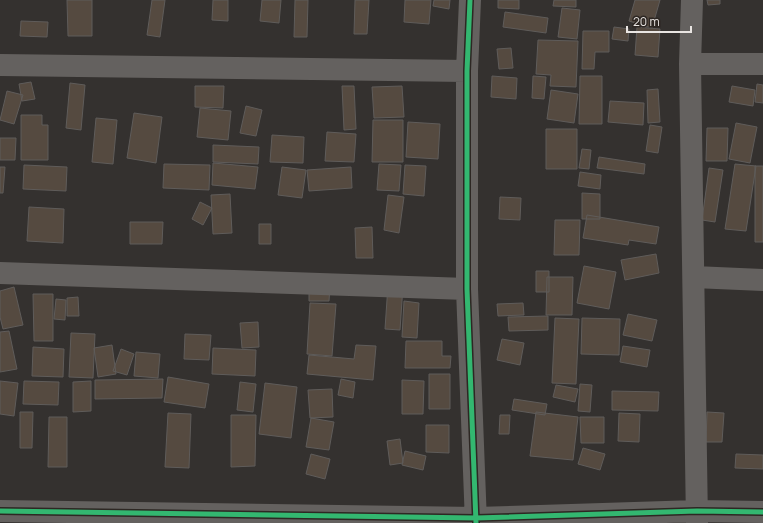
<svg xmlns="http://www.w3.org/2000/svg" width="763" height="523" viewBox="0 0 763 523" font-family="Manrope,sans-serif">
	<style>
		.building { fill: #554a40; stroke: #5f5c5a }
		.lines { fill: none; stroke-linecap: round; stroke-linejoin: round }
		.minor { stroke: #64615f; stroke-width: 22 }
		.cycleway-casing { stroke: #2d2723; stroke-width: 8 }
		.cycleway { stroke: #33b770; stroke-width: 5 }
	</style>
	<rect width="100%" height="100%" fill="#34312f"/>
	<path class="building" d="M67 0H92V36H68Z
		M152 0H165L160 37 147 35Z
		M213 0H228V21L212 20Z
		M262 0H281L279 23 260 21Z
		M295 0H308L307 37H294Z
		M355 0H369L367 34H354Z
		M405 0H431L429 24 404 22Z
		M434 0H450L449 9 433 6Z
		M498 0H519V9L498 8Z
		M554 0H576V7L553 6Z
		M635 0H660L652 28 629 21Z
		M707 0H720V4L708 5Z
		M562 8 580 10 577 39 558 37Z
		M505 12 548 18 546 33 503 27Z
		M21 21 48 22 47 37 20 36Z
		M614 27 629 29 628 41 612 39Z
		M637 27 660 29 658 57 635 55Z
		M583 31H609V52H595L594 69H582Z
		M538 40 578 41 576 87 550 86 551 75 536 74Z
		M511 48 513 68 499 69 497 49Z
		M492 76 517 78 516 99 491 97Z
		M533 76 546 77 544 99 532 98Z
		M580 76H602V124H579Z
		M31 82 35 99 22 101 19 84Z
		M70 83 85 85 81 130 66 128Z
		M757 84 763 85V103L755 102Z
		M195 86H224L223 108 195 107Z
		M342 86H354L356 129 344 130Z
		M402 86 404 117 374 118 372 87Z
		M732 86 755 90 753 106 729 102Z
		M658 89 660 122 648 123 647 90Z
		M551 90 578 94 574 123 547 119Z
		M7 91 23 95 14 124 0 120Z
		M610 101 644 103 643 125 608 122Z
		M246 106 262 110 256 136 240 133Z
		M200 108 231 111 228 140 197 137Z
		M134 113 162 117 156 163 127 158Z
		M21 115H42V125H48V160H21Z
		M96 118 117 120 113 164 92 162Z
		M373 120H403V162H372Z
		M408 122 440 124 438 159 406 157Z
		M736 123 757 127 750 163 729 159Z
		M650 125 662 127 658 153 646 151Z
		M707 128H728L727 161H706Z
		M546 129H577V169H546Z
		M327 132 356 134 354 162 325 161Z
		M272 135 304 137 303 163 270 162Z
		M0 138H16L15 160H0Z
		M213 145 259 147 258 164 213 162Z
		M582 149 591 150 589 169 579 168Z
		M599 157 645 164 644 174 597 168Z
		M213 163 258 167 255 189 212 185Z
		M164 164 210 165 209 190 163 188Z
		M379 164 401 165 399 191 377 190Z
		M735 164 756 166 746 231 725 229Z
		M24 165 67 167 66 191 23 189Z
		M405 165 426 166 424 196 403 194Z
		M755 166H763V242H755Z
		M0 167H5L3 193H0Z
		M282 167 306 170 302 198 278 195Z
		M351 167 352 188 309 191 307 170Z
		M709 168 723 170 715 222 702 220Z
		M580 172 601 175 600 189 578 186Z
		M582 193 600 194V219H582Z
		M230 194 232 233 213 234 211 195Z
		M388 195 404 197 399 233 384 230Z
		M500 197 521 198 520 220 499 219Z
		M200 202 212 208 203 225 192 219Z
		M29 207 64 209 63 243 27 241Z
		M587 215 659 227 656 244 629 240 628 245 583 238Z
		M555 220H580L579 255H554Z
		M130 222H163L162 244H130Z
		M259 224H271V244H259Z
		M372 227 373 258H356L355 228Z
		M656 254 659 273 625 280 621 260Z
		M584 266 616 272 609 309 577 303Z
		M536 271H549V292H536Z
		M547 277H573L572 315H546Z
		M388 285 403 286 400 330 385 329Z
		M309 286H330L329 301H309Z
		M14 287 23 325 3 329 0 317V291Z
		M33 294H53V341H34Z
		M78 297 79 316H67V298Z
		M56 299 66 300 65 320 54 319Z
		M404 301 419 303 417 338 402 337Z
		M310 303 336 304 332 356 307 354Z
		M523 303 524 315 498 316 497 304Z
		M628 314 657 320 652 341 623 335Z
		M548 316V330L509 331 508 317Z
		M555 318 579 319 576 384 552 383Z
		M582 318 620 319 619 355 581 354Z
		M258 322 259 347 242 348 240 323Z
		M9 331 17 369 0 372V332Z
		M71 333 95 334 93 378 69 377Z
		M185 334 211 335 209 360 184 359Z
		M502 339 524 343 520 365 497 360Z
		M406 341H442V356H451L450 368H405Z
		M112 345 116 374 98 377 94 348Z
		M356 345 376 346 373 380 307 374 309 355 354 359Z
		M623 346 650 350 647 367 620 362Z
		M33 347 64 349 63 377 32 376Z
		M213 348 256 350 255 376 212 374Z
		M121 349 134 354 127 375 113 371Z
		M136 352 160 354 158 378 134 376Z
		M429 374H450V409H429Z
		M168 377 209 384 205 408 164 402Z
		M163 379 162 398 95 399V380Z
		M341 379 355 382 353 398 338 395Z
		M402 380 424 381 423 414H402Z
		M0 381 18 383 14 416 0 414Z
		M24 381 59 382 58 405 23 404Z
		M91 381V411L73 412V382Z
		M240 382 256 384 253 412 237 410Z
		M265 383 297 387 291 438 259 434Z
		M580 384 592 385 590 412 578 411Z
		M556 385 578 389 575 402 553 397Z
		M332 389 333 417 310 418 308 390Z
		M612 391 659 392 658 411 612 410Z
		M514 399 547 404 545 415 512 410Z
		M20 412H33L32 448H20Z
		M536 412 578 417 573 460 530 456Z
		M707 412 724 413 722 442H706Z
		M168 413 191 414 189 468 165 467Z
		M619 413 640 414 639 442 618 441Z
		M231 415H256L255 466 231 467Z
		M500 415H510L509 434H499Z
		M49 417H67V467H48Z
		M580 417H604V443H581Z
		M311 418 334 422 329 450 306 447Z
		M426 425H449V453L426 452Z
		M400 439 403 463 390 465 387 441Z
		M583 448 605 454 600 470 578 464Z
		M405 451 426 456 423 470 402 465Z
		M311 454 330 459 325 479 306 474Z
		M736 454 763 455V469L735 468Z"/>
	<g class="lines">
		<path class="minor" d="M470 0 467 71V289L476 523
			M692 0 690 64 697 523
			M690 64H763
			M0 65 467 71
			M0 273 467 289
			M694 277 763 280
			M0 511 476 518 697 511 763 512"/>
		<g class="cycleway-casing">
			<path id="cycleway" d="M470 0 467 71V289L476 523
				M0 511 476 518 697 511 763 512"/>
		</g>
		<use href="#cycleway" class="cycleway"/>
	</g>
	<path d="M627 26v6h64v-6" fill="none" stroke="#e9e5e2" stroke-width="2"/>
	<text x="633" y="26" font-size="12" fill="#e9e5e2" stroke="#2d2723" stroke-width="3" paint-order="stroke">20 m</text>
</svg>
